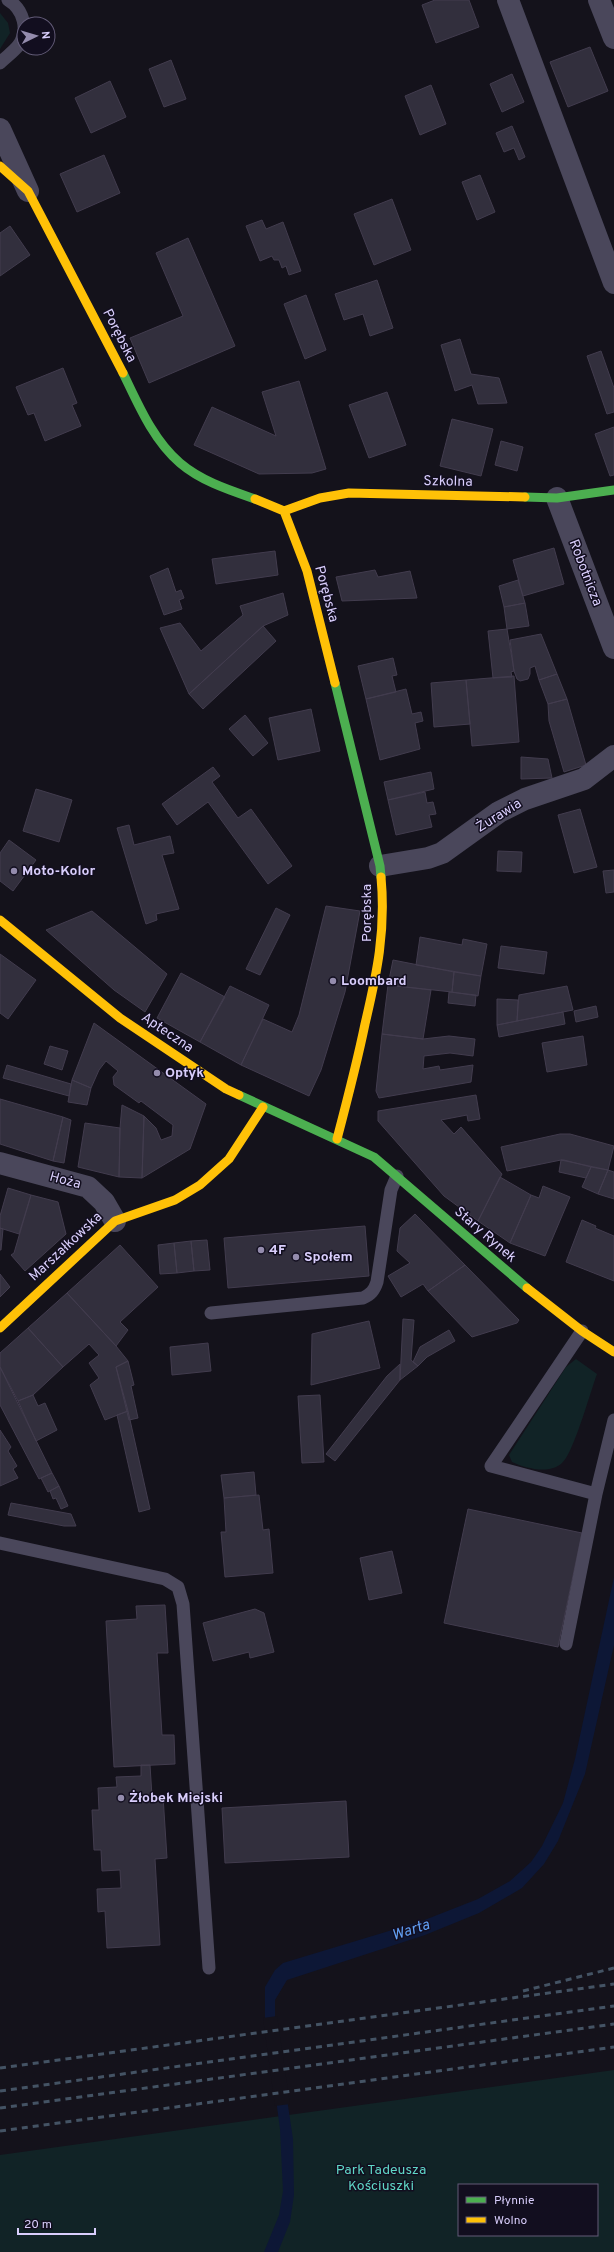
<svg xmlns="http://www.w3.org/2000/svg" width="614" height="2252" viewBox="0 0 614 2252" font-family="Overpass,sans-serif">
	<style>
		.green { fill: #112326; fill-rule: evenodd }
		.water { fill: #0d1736 }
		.pier { fill: #14121b }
		.building { fill: #322f3d; stroke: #423c4e }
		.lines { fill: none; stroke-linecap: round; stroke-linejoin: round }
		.lane { stroke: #4a475b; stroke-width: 13 }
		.street { stroke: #4a475b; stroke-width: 22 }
		.fast { stroke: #4caf50; stroke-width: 9 }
		.slow { stroke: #ffc107; stroke-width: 9 }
		.rail { stroke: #445364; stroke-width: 3; stroke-dasharray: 6 5; stroke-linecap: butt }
		.poi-dot { fill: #948cad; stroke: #120e1f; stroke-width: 1.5 }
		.labels { text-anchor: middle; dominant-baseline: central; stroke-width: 3; stroke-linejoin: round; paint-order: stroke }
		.street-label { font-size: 14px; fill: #d9cefc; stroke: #120e1f }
		.poi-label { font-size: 14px; font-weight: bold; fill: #d9cefc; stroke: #120e1f; text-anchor: start }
		.park-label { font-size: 14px; fill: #5fd7c7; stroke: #120e1f }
		.water-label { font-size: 15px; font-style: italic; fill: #62a0f6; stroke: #120e1f }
	</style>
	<rect width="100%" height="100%" fill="#14121b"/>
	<path class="green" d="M0 13 8 23 10 33 0 49Z
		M576 1359 597 1374C591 1390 573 1455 562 1463 549 1475 525 1468 512 1462L509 1455 566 1367Z
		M614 2070V2252H0V2155ZM459 2185H597V2235H459Z"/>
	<path class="water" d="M614 1577V1645L585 1774 558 1841 544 1864 522 1888 479 1913 425 1935 287 1980 275 2000V2018L293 2139 294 2195 290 2222 278 2252H264L279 2215 283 2191 280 2129 265 2018V1987L275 1970 283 1963 422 1921 478 1899 510 1881 531 1862 542 1846 563 1803 575 1759Z"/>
	<path class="pier" d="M277 2016 290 2104 275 2106 263 2018Z"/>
	<path class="building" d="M435 0H469L479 27 436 43 422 5Z
		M590 47 608 91 568 107 550 62Z
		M171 60 186 99 164 107 149 69Z
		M512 74 524 102 502 112 490 84Z
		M110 81 126 117 91 133 75 98Z
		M431 85 446 124 420 135 405 96Z
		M512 126 525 157 519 160 514 148 504 152 496 133Z
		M104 155 120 193 77 212 60 174Z
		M480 175 495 212 477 220 462 182Z
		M392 199 411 250 374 265 354 214Z
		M262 220 266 229 283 222 301 271 289 275 286 266 282 268 279 260H274L272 256 260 261 246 226Z
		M10 226 30 255 0 276V233Z
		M188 238 235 346 149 383 130 338 183 316 156 253Z
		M377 280 393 328 370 336 363 314 344 320 335 294Z
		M306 295 326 350 305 359 284 304Z
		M460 339 471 374 499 378 507 403 478 404 472 385 455 391 441 345Z
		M601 351 614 388V412L607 414 587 356Z
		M63 368 77 403 72 405 81 426 45 441 34 413 28 415 16 387Z
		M299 381 326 469 312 473 259 474 194 445 212 407 276 436 262 392Z
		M387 392 406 445 369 458 349 405Z
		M452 419 493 429 481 476 440 466Z
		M614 427V475L610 476 595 434Z
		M501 441 523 447 517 471 495 465Z
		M554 548 564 584 523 596 513 560Z
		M275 551 278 575 216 584 212 559Z
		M168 568 176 592 181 590 184 598 179 600 182 609 164 615 150 576Z
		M375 570 378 577 410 571 417 598 342 601 336 577Z
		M518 580 525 603 504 607 499 586Z
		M283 593 288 615 263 626 189 694 160 628 180 623 201 651 243 615 240 606Z
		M525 603 529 626 507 629 504 607Z
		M263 626 276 641 203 709 189 694Z
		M507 629 514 671 511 672 512 677 493 678 488 631Z
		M541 634 557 674 539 680 535 666 530 668V674L528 679 520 681 517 679 514 671 510 640Z
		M393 658 397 675 392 676 396 692 366 699 358 666Z
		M557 674 567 699 548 704 539 680Z
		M514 676 519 742 472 746 466 680Z
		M466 680 470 724 434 727 431 683Z
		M406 689 412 714 421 712 423 721 415 723 420 749 380 760 366 699Z
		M567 699 586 765 564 772 549 721 548 704Z
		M311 709 320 751 278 760 269 718Z
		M245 715 268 743 253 756 229 729Z
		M521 757 548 759 552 778 521 779Z
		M213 767 220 776 212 782 238 818 251 809 292 866 268 884 208 802 177 825 162 804Z
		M431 772 434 789 388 800 384 782Z
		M36 789 72 800 59 842 23 831Z
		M425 792 427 803 433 802 436 814 429 815 432 827 396 835 388 800Z
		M580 809 597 867 574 873 558 815Z
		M129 825 134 845 170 836 174 853 162 855 179 909 156 914 157 920 146 924 117 828Z
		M9 840 36 860 13 891 0 881V853Z
		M498 851 522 852 521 872 497 871Z
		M614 870V892L606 893 603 871Z
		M326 906 360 911 345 992 321 1070 309 1096 241 1065 263 1019 292 1032 299 1015Z
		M276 908 290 915 260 975 246 969Z
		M92 911 167 974 145 1012 114 990 46 930Z
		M420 937 462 945 463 939 487 944 481 976 416 965Z
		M501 946 547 952 544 974 498 968Z
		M0 954 36 980 8 1019 0 1013Z
		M393 960 454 972 452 992 388 985Z
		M454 972 481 976 478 996 452 992Z
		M181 973 225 997 200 1042 157 1018Z
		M388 985 431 990 423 1039 382 1034Z
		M230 986 269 1005 241 1065 200 1042Z
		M567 986 573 1010 517 1021 519 995Z
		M449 992 476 995 475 1006 448 1003Z
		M497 999 518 1000 517 1021 497 1025Z
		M596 1006 598 1017 576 1022 574 1011Z
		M563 1012 565 1024 499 1037 497 1025Z
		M94 1023 206 1104 190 1149 142 1178 144 1116 156 1128 161 1140 172 1136 173 1125 141 1101 139 1103 114 1085 113 1077 118 1071 106 1061 99 1070 91 1088 72 1080Z
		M382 1034 423 1039 449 1036 475 1039 473 1056 450 1053 424 1056 423 1069 439 1066 440 1070 473 1065 471 1082 379 1098 376 1091Z
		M583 1036 587 1065 547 1072 542 1043Z
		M50 1046 68 1051 62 1070 44 1064Z
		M7 1065 71 1084 69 1096 3 1078Z
		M72 1080 91 1088 87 1105 68 1102Z
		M476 1095 480 1119 468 1121 467 1115 441 1120 454 1134 461 1127 502 1174 478 1221 444 1196 378 1121V1111Z
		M0 1099 63 1117 53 1161 0 1144Z
		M122 1105 144 1116 142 1178 119 1177 120 1128Z
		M63 1117 71 1120 64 1163 53 1161Z
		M85 1123 120 1128 119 1177 78 1167Z
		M560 1134H570L614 1146 608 1170 561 1160 507 1171 501 1147Z
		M561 1160H564L591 1167 586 1178 559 1172Z
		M591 1167 608 1170 598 1194 582 1187Z
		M608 1170 614 1172V1199L598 1194Z
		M500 1177 531 1195 510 1243 478 1221Z
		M543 1186 570 1197 545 1256 510 1243 531 1195 539 1198Z
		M8 1188 31 1195 19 1234 0 1228V1216Z
		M31 1195 58 1202 66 1234 25 1271 11 1255 14 1253Z
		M415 1214 465 1265 428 1291 423 1284 401 1297 388 1276 410 1263 397 1251 400 1228Z
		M582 1220 596 1226 595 1228 614 1236V1281L566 1262Z
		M365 1226 369 1276 228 1288 224 1238Z
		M0 1228 3 1229 1 1250H0Z
		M207 1240 210 1270 194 1271 191 1241Z
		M191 1241 194 1271 177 1273 174 1243Z
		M174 1243 177 1273 160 1274 158 1245Z
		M120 1245 158 1287 120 1322 128 1330 116 1346 67 1293Z
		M465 1265 519 1320 517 1323 472 1337 428 1291Z
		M0 1274 10 1287 0 1297Z
		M67 1293 116 1346 128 1361 116 1367 128 1411 105 1420 90 1385 99 1378 89 1363 99 1355 89 1344 63 1367 28 1328Z
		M403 1319 414 1320 411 1360 418 1366 400 1380Z
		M369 1321 380 1368 311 1385 312 1334Z
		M28 1328 63 1367 33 1395 18 1401 0 1367V1353Z
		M449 1330 455 1341 427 1357 418 1366 413 1362 420 1347Z
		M208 1343 211 1371 172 1375 170 1347Z
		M128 1361 134 1385 131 1386 138 1418 129 1420 116 1367Z
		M400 1364V1380L335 1461 326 1454 387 1376Z
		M0 1367 52 1473 39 1479 0 1405Z
		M33 1395 38 1406 45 1403 57 1430 36 1441 18 1401Z
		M320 1395 324 1462 302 1463 298 1396Z
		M128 1411 150 1509 139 1512 117 1415Z
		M0 1430 11 1447 8 1451 17 1466 13 1469 18 1478 0 1486Z
		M254 1472 256 1495 224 1498 221 1475Z
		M52 1473 59 1486 48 1492 41 1478Z
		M59 1486 68 1506 61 1509 56 1498 53 1499 50 1491Z
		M259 1495 263 1530 269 1529 273 1573 225 1577 221 1532H226L224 1498Z
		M11 1503 71 1514 76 1526H64L8 1515Z
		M468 1509 582 1533 558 1647 444 1623Z
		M392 1551 402 1593 369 1600 360 1558Z
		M165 1605 168 1653H157L162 1735H174L175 1764 114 1767 106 1621 137 1619 136 1606Z
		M255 1609 264 1613 274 1652 250 1658 249 1652 213 1661 203 1623Z
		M141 1765H150L152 1796H163L167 1858 155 1859 160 1945 107 1948 105 1911 98 1912 97 1889 121 1888 120 1870 102 1871 101 1850H94L92 1810H99L98 1788 117 1787 116 1777 141 1776Z
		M346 1801 349 1857 225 1863 222 1808Z"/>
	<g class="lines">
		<path class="lane" d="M0 63C6 57 13 52 18 46 30 30 23 9 8 0
			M211 1313 363 1298C371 1294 374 1291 377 1282L391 1190 397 1176
			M582 1331 491 1466 596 1494 614 1420
			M0 1543 165 1579 178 1587 183 1604 209 1968
			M566 1644 596 1494"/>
		<path class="street" d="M508 0 614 283
			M599 0 614 38
			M0 129 28 191
			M557 498 614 648
			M380 866 428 858 442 853 499 812 525 799 584 779 614 756
			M0 1163 88 1187 104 1202 115 1221"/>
		<path class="fast" d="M123 373C138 404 153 440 180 463 201 481 229 490 255 499
			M525 497 557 498 614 490
			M335 683 380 866 381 877
			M239 1095 374 1157 527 1288"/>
		<path class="slow" d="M0 166 28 191 123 373
			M255 499 284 511 307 571 335 683
			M284 511 320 498 349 493 525 497
			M0 920 120 1018 226 1089 239 1095
			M337 1139C347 1101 357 1063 365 1024 377 973 386 931 381 877
			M527 1288 582 1331 614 1352
			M0 1328 115 1221 175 1200 200 1185 229 1159 263 1107"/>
		<path class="rail" d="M523 1991 614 1968
			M0 2068 614 1984
			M0 2091 614 2006
			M0 2108 614 2024
			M0 2131 614 2047"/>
	</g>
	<g class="poi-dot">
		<circle cx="14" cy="871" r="4"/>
		<circle cx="333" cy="981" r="4"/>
		<circle cx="157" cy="1073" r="4"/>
		<circle cx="261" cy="1250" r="4"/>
		<circle cx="296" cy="1257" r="4"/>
		<circle cx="121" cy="1798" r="4"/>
	</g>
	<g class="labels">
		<g class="street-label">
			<text transform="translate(119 336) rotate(63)">Porębska</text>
			<text transform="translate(448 482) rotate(1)">Szkolna</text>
			<text transform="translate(585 573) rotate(69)">Robotnicza</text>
			<text transform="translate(326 594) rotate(75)">Porębska</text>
			<text transform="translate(499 816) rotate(-32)">Żurawia</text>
			<text transform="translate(367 913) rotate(-90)">Porębska</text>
			<text transform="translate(167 1033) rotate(34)">Apteczna</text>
			<text transform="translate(65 1181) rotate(15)">Hoża</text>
			<text transform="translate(485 1235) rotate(41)">Stary Rynek</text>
			<text transform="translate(66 1247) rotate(-43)">Marszałkowska</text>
		</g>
		<g class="poi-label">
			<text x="22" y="871">Moto-Kolor</text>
			<text x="341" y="981">Loombard</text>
			<text x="165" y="1073">Optyk</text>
			<text x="269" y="1250">4F</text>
			<text x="304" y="1257">Społem</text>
			<text x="129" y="1798">Żłobek Miejski</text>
		</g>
		<g class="park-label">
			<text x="381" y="2170">Park Tadeusza<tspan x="381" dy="16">Kościuszki</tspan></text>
		</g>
		<g class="water-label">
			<text transform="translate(411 1931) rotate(-18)">Warta</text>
		</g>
	</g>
	<rect x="458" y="2184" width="140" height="52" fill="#120e1f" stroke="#625b77"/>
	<rect x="466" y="2197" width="20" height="6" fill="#4caf50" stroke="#625b77"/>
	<text x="494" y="2204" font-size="12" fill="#d9cefc">Płynnie</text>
	<rect x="466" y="2217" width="20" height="6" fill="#ffc107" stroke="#625b77"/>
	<text x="494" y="2224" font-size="12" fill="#d9cefc">Wolno</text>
	<g transform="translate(36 36) rotate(85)"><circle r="19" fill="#120e1f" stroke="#625b77"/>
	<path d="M0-3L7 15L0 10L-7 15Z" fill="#948cad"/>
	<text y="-6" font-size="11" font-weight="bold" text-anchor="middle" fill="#d9cefc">N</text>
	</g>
	<path d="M18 2228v6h77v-6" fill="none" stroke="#d9cefc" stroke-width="2"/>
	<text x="24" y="2228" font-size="12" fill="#d9cefc" stroke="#120e1f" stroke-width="3" paint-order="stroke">20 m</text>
</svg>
